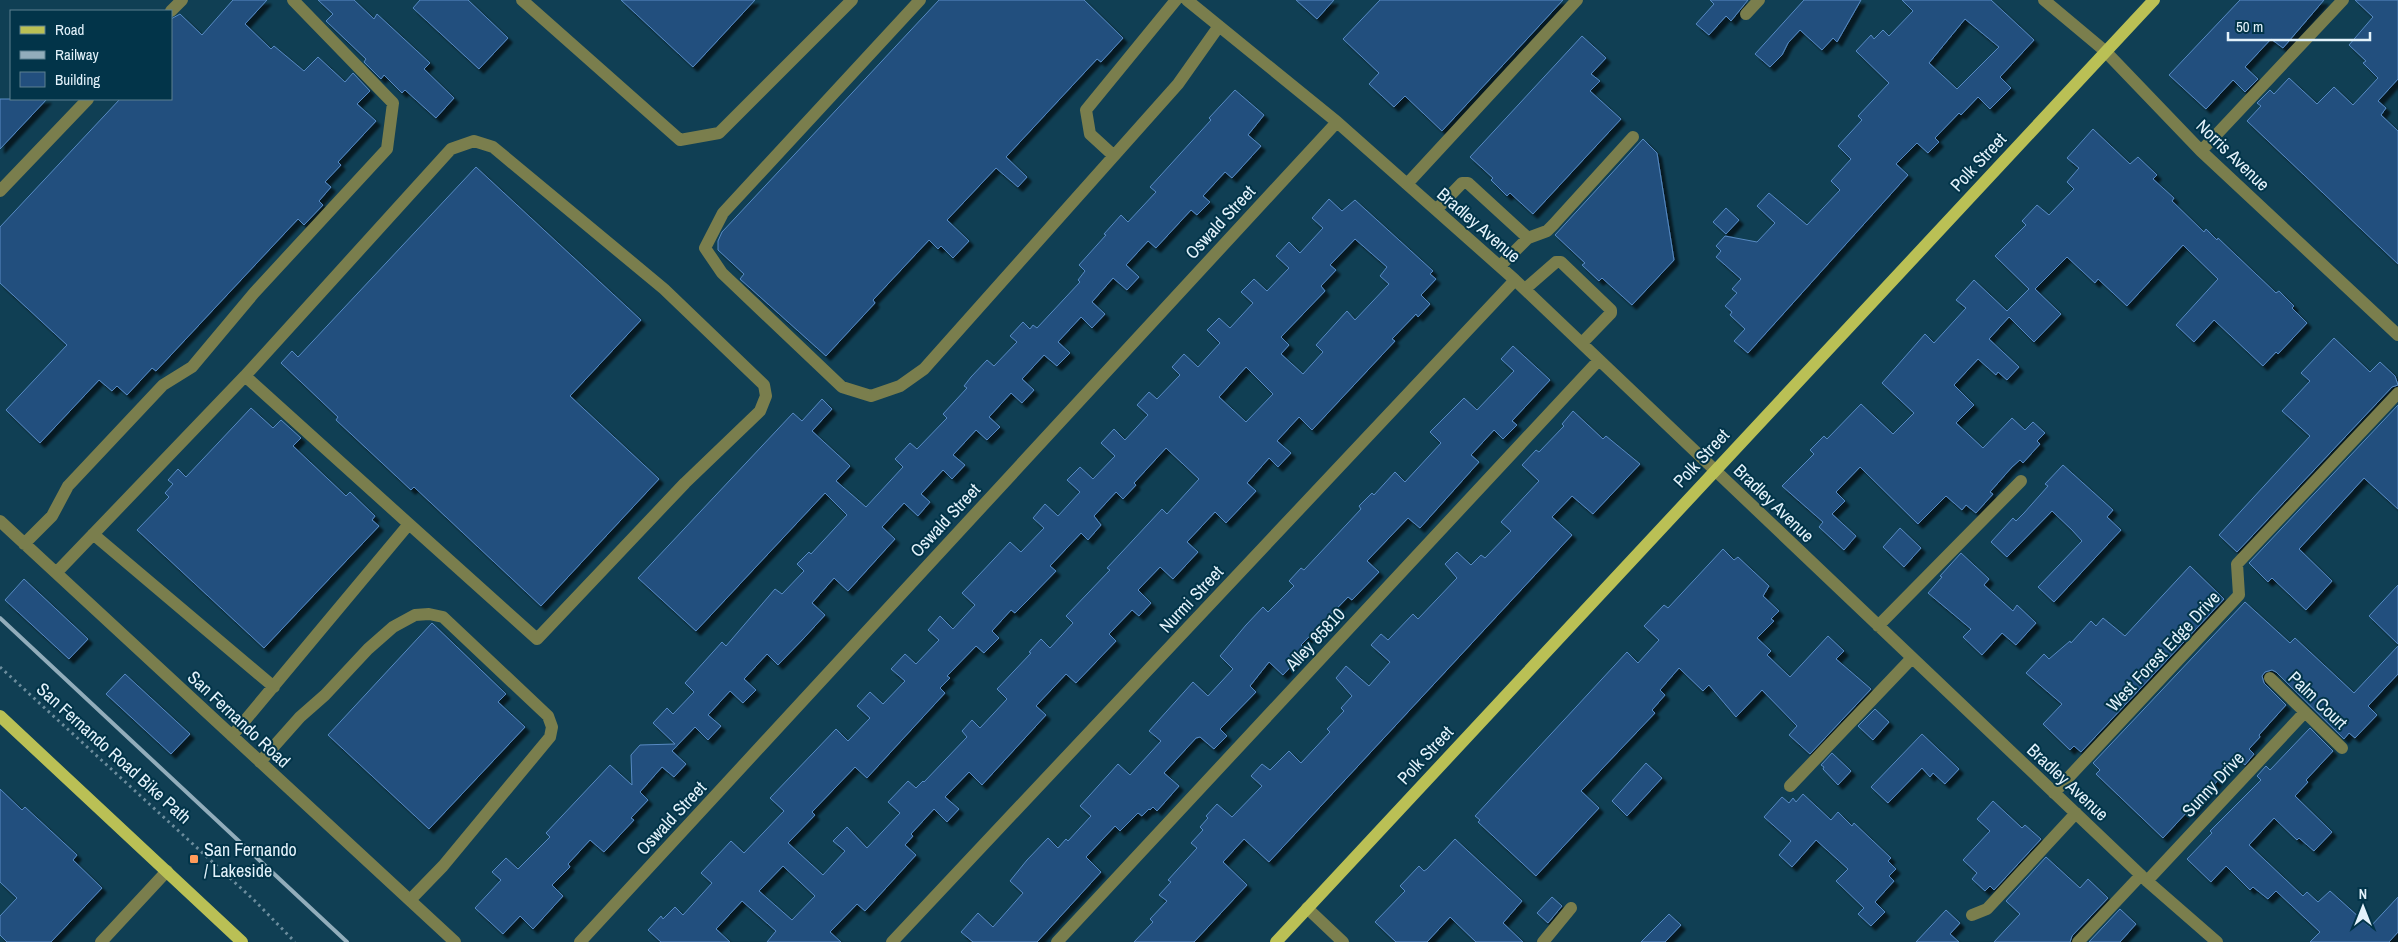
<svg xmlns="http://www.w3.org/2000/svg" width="2398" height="942" viewBox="0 0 2398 942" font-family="'Archivo Narrow',sans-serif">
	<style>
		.building { fill: #224f7e; stroke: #578ac3; fill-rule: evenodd; filter: url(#shadow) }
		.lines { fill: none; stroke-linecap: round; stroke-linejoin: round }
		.path { stroke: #6c8d9d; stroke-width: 3; stroke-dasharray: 2.5 4; stroke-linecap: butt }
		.minor { stroke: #7a7e4d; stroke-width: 12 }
		.major { stroke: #bac055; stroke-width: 12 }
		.rail { stroke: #92adbb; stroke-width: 4 }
		.poi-dot { fill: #ff9b5a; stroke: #023449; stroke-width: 2 }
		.labels { text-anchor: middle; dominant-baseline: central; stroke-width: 4; stroke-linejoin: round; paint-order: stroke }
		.street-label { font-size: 18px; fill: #e3f2fb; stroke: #023449 }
		.poi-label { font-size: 18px; fill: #e3f2fb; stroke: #023449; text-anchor: start }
	</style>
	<defs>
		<filter id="shadow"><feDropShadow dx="4.5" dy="4.5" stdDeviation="1" flood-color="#0009"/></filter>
	</defs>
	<rect width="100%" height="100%" fill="#103f54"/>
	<path class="building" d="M233 0H267L245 24 271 49 274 46 304 71 318 57 345 82 353 73 370 91 357 104 376 121 338 162 341 165 325 182 331 187 319 201 323 205 304 225 298 219 156 371 152 368 127 395 117 386 112 391 99 380 40 443 6 410 67 345 0 283V227L120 99H171V19L180 14 202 35Z
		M318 0H354L374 19 377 14 430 63 424 69 454 98 436 118 405 90 402 93 384 75 381 79 364 62 366 59 326 21 333 14Z
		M420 0H468L508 38 479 69 413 8Z
		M621 0H755L693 67Z
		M939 0H1084L1123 38 1101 62 1097 59 1006 157 1027 177 1018 187 996 168 947 220 969 241 953 258 941 246 938 249 929 240 873 300 875 303 826 356 740 279 744 274 718 250V241L722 232Z
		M1296 0H1334L1317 19Z
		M1380 0H1563L1442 131 1405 96 1394 107 1369 84 1379 73 1343 39Z
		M1710 0H1748L1731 21 1726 16 1709 35 1696 24 1714 4Z
		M1804 0H1861L1837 42 1833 38 1822 50 1800 30 1788 43 1782 55 1770 67 1755 54Z
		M1902 0H1991L2034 40 2000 77 2011 88 1990 109 1978 97 1961 115 1959 113 1935 138 1939 142 1928 153 1917 143 1896 164 1908 175 1748 353 1734 341 1745 329 1730 315 1732 312 1725 306 1737 293 1732 289 1741 279 1716 257 1721 251 1716 246 1725 236 1757 242 1775 223 1757 206 1769 193 1807 225 1840 190 1831 181 1851 159 1838 146 1862 120 1858 116 1889 83 1856 51 1871 35 1874 39 1883 30 1889 36 1913 11ZM1965 19 1999 47 1957 89 1929 63Z
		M2240 0H2324L2283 48 2271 39 2245 67 2258 79 2245 92 2233 80 2206 109 2169 75Z
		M2355 0H2398V79L2378 101 2386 108 2381 115 2398 131V264L2247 121 2261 106 2257 103 2270 90 2274 94 2289 78 2317 104 2334 87 2353 105 2378 78 2363 63 2366 61 2349 45 2373 17Z
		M1582 36 1606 58 1591 74 1600 81 1590 91 1621 119 1533 214 1510 193 1507 196 1491 180 1493 178 1470 157Z
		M1235 90 1264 115 1248 135 1261 146 1232 178 1225 172 1203 196 1210 202 1197 215 1191 210 1156 248 1148 241 1126 265 1139 277 1127 290 1113 278 1092 302 1105 314 1092 328 1081 317 1058 342 1070 353 1057 366 1044 355 1022 379 1034 390 1022 403 1011 393 989 417 1000 427 987 440 976 430 953 455 965 465 952 479 943 470 921 494 930 502 918 516 904 503 882 527 895 539 848 591 834 578 812 603 825 615 804 638 778 665 767 654 744 679 756 690 743 703 730 691 708 715 721 726 708 740 695 727 672 751 686 764 674 777 662 767 640 792 648 800 631 818 634 820 604 852 590 840 568 864 570 867 552 885 563 896 533 929 520 916 503 934 475 908 501 880 492 872 506 858 518 869 550 837 546 833 610 765 632 785 631 755 640 745 675 744 653 723 667 708 673 714 694 692 685 683 722 642 726 646 775 589 782 594 804 571 797 564 809 552 811 554 847 515 825 493 696 631 638 578 793 413 802 421 822 399 832 409 812 431 850 466 836 481 866 507 903 467 895 459 910 443 917 449 947 418 943 414 967 388 964 386 971 377 987 360 994 366 1017 342 1010 336 1023 322 1030 329 1033 325 1037 328 1080 282 1078 280 1085 271 1079 265 1106 235 1104 234 1121 215 1128 222 1156 192 1150 187 1211 120 1209 118Z
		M0 99H47L0 149Z
		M2093 129 2130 164 2138 157 2157 175 2153 179 2174 198 2172 201 2204 232 2206 229 2217 240 2218 238 2276 293 2279 291 2294 306 2292 308 2307 323 2278 354 2276 352 2263 366 2214 320 2194 342 2176 325 2218 279 2183 245 2127 306 2098 279 2095 283 2067 257 2035 289 2061 314 2034 342 2009 317 1989 339 2019 367 2007 380 1998 372 1996 375 1978 359 1954 385 1974 405 1956 423 1983 448 2012 418 2025 430 2033 422 2045 433 2037 441 2040 444 2023 463 2020 460 2012 467 1990 492 1993 494 1976 513 1966 505 1962 510 1946 496 1918 524 1860 467 1836 492 1845 501 1832 514 1856 536 1844 550 1819 527 1823 522 1782 486 1814 454 1810 450 1824 436 1827 439 1861 404 1893 434 1914 413 1882 383 1925 334 1934 343 1966 308 1956 300 1974 280 2007 311 2029 289 1995 256 2026 225 2022 221 2037 205 2049 215 2074 189 2067 182 2079 168 2067 158Z
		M1643 139 1657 153 1674 260 1632 305 1602 278 1599 281 1582 265 1585 263 1555 235Z
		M476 167 641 320 570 396 659 479 541 606 414 487 411 490 336 420 338 417 281 363 292 351 298 357Z
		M1329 199 1342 211 1355 200 1433 271 1430 274 1436 279 1421 295 1430 304 1418 317 1416 314 1392 339 1395 341 1312 430 1299 417 1277 441 1291 453 1278 467 1269 458 1247 483 1256 491 1226 523 1215 512 1187 542 1198 552 1173 579 1160 567 1138 590 1151 603 1139 616 1132 610 1109 634 1116 641 1076 683 1066 674 1036 706 1046 715 982 785 969 772 945 797 959 809 947 822 934 809 911 834 913 836 905 845 916 855 865 911 857 904 830 932 841 942H767L776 931 742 901 716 929 730 942H661L648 930 661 916 663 919 675 907 683 915 712 883 701 873 731 841 744 853 784 811 770 798 836 729 848 741 870 718 857 706 870 692 883 704 905 681 891 669 905 654 916 664 939 640 928 630 940 616 953 629 975 605 962 593 1010 542 1021 552 1044 528 1033 518 1045 504 1058 516 1080 492 1067 480 1080 467 1093 479 1115 456 1101 443 1114 429 1125 440 1148 415 1137 405 1149 392 1157 399 1180 375 1172 367 1184 354 1198 367 1220 343 1207 330 1219 318 1230 328 1253 303 1241 292 1254 279 1267 291 1289 268 1276 256 1289 242 1300 253 1323 228 1312 218ZM1355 239 1387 267 1380 276 1389 284 1355 320 1347 311 1316 345 1323 352 1303 374 1281 354 1289 345 1281 337 1325 291 1321 286 1336 270 1330 265ZM1246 367 1273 394 1246 422 1219 397ZM1166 448 1199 479 1167 514 1162 509 1107 568 1110 570 1066 616 1073 623 1050 648 1041 639 1029 652 1031 653 997 689 1007 699 980 728 972 720 962 731 967 737 924 782 923 781 916 788 908 781 888 802 900 813 867 848 847 827 833 841 845 851 823 875 788 843 815 815 812 812 855 767 867 778 945 693 940 688 950 678 947 676 976 646 984 653 999 638 992 631 1011 610 1015 613 1028 600 1056 571 1050 566 1081 533 1088 540 1101 525 1094 516 1116 492 1123 499 1136 485 1134 483ZM783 866 815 896 792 920 759 891Z
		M1726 208 1739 220 1726 234 1713 222Z
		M2334 338 2370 372 2380 362 2395 376 2398 385 2392 387 2237 552 2219 535 2310 436 2282 411 2310 381 2301 373Z
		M1513 346 1550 380 1512 421 1517 425 1503 439 1494 430 1471 455 1479 462 1420 528 1408 518 1367 561 1379 572 1352 600 1348 597 1301 645 1304 648 1295 658 1297 660 1283 675 1269 662 1250 686 1256 692 1220 729 1227 736 1214 749 1200 737 1196 738 1164 773 1179 786 1157 811 1153 807 1150 810 1149 809 1142 816 1138 813 1120 831 1115 826 1086 857 1101 872 1037 942H973L961 932 978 913 993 927 1023 893 1010 881 1027 860 1048 838 1058 848 1066 839 1068 841 1091 816 1080 806 1118 764 1130 775 1161 741 1149 731 1193 682 1208 696 1233 669 1220 656 1246 625 1263 607 1268 612 1294 586 1289 581 1301 568 1304 570 1361 509 1359 506 1372 493 1374 495 1395 472 1405 482 1441 443 1430 432 1464 398 1477 410 1514 371 1501 359Z
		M2398 405V509L2364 478 2299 549 2332 581 2306 610 2272 578 2268 582 2249 563Z
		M251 408 273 428 281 420 301 438 293 446 346 496 350 492 375 516 372 520 379 526 264 648 137 530 169 497 165 493 173 484 168 480 178 469 186 477Z
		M1573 411 1603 439 1606 436 1640 464 1593 514 1572 496 1552 517 1572 535 1269 862 1244 839 1223 862 1247 885 1194 942H1134L1153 922 1150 919 1167 901 1159 895 1171 882 1168 880 1197 848 1191 843 1203 830 1200 827 1208 818 1206 816 1217 804 1232 817 1262 786 1251 776 1262 764 1270 770 1289 751 1301 763 1330 732 1327 729 1344 711 1341 708 1352 696 1336 678 1346 666 1369 686 1390 662 1371 645 1381 634 1388 640 1413 614 1418 619 1457 578 1445 564 1457 552 1471 565 1481 555 1485 558 1511 531 1501 522 1539 481 1522 465 1536 450 1539 452 1564 426 1562 424Z
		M2063 465 2113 510 2107 517 2121 530 2054 602 2038 587 2082 541 2072 530 2052 511 2007 557 1991 542 2013 518 2016 521 2024 513 2048 486 2045 484Z
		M1900 528 1921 548 1904 567 1883 547Z
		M1723 549 1734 560 1738 557 1769 586 1763 596 1779 611 1771 619 1774 621 1757 638 1771 651 1767 655 1790 677 1828 636 1844 651 1836 659 1871 689 1810 754 1789 735 1797 726 1762 690 1736 717 1709 685 1703 691 1679 668 1660 690 1665 695 1652 710 1655 713 1581 791 1599 808 1536 876 1478 822 1480 820 1475 816 1627 652 1638 663 1659 640 1644 626 1664 605 1668 608Z
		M1961 553 1989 579 1984 585 2013 611 2017 605 2036 623 2016 645 2002 633 1982 655 1963 637 1971 629 1928 593 1942 577 1940 576Z
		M2190 566 2224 599 2081 752 2074 746 2070 750 2043 724 2062 704 2026 673 2044 654 2049 659 2070 641 2071 643 2091 621 2096 626 2103 618 2125 636Z
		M24 579 88 639 69 659 5 600Z
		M2398 585V644L2369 616Z
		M2245 602 2290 643 2295 638 2354 693 2398 646V674L2368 706 2377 715 2355 738 2349 733 2344 739 2276 672 2272 670 2265 672 2262 676 2264 683 2286 705 2259 735 2260 737 2249 749 2254 754 2245 765 2237 758 2190 813 2188 811 2163 838 2096 774 2100 770 2093 763Z
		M432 623 506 694 498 702 525 727 429 829 328 735Z
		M125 674 190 734 171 754 106 694Z
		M1875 709 1889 722 1873 740 1858 726Z
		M2310 728 2333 751 2306 780 2308 782 2295 796 2332 832 2314 851 2299 838 2297 840 2274 818 2249 845 2303 896 2307 892 2318 902 2330 891 2370 927 2398 897V932L2389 942H2310L2320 932 2276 891 2268 899 2253 887 2250 890 2226 866 2211 882 2187 859 2212 833 2210 831 2261 780 2257 776 2266 766 2270 770Z
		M1922 734 1959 769 1945 784 1933 773 1930 777 1922 768 1888 803 1871 787Z
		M1832 753 1851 771 1838 785 1823 769 1824 767 1821 765Z
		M1646 763 1662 778 1627 816 1612 801Z
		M0 789 22 810 25 807 77 855 73 860 102 888 51 942H7L0 935V916L17 898 0 882Z
		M1803 794 1831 820 1838 812 1852 826 1854 823 1891 858 1888 861 1896 869 1889 876 1894 881 1875 902 1885 912 1871 926 1858 914 1864 908 1836 881 1848 869 1816 840 1792 867 1779 855 1791 841 1764 817 1782 797 1789 803 1793 798 1796 802Z
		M1993 801 2022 828 2025 825 2041 839 1994 890 1990 886 1985 891 1972 879 1977 873 1963 860 1990 831 1977 819Z
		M1455 839 1522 901 1503 923 1523 942H1476L1450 917 1427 942H1396L1375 922 1405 891 1400 886 1419 866 1424 871 1427 869Z
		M2046 857 2080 888 2088 879 2108 898 2072 936 2070 942H1994L2020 914 2006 901Z
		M1552 897 1562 906 1548 923 1537 913Z
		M2120 909 2136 924 2120 942H2089Z
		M1946 910 1960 923 1950 934 1959 942H1916Z
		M1669 914 1681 925 1665 942H1641Z"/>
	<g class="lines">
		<path class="path" d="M0 667 255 901 295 942"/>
		<path class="minor" d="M522 0 680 140 719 133 852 0
			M920 0 723 213 705 248 722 273 842 387 871 396 900 386 924 369 1178 84 1219 26
			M1187 0 1337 122 1515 280 2147 881 2217 942
			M2044 0 2105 51 2201 151 2398 335
			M171 11 182 0
			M1746 14 1759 0
			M2201 151 2343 0
			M1114 156 1090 134 1086 110 1176 0
			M1407 184 1577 0
			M0 191 88 99
			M1436 210 1462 183H1468L1528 238
			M1500 266 1528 238 1547 231 1553 225 1633 137
			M1525 289 1556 262H1561L1611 310V313L1582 343
			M0 521 455 942
			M93 534 274 687
			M24 544 52 516 68 486 163 385 192 367 254 293 387 149 393 103 293 0
			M56 573 245 376 451 149 474 141 493 147 664 289 764 385 766 396 760 411 685 483 537 639 409 524
			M1878 626 2021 481
			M2270 678 2342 748
			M232 736 409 524 245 376
			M260 762 300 717 325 695 368 649 393 627 415 615 429 614 443 617 548 716 552 727 550 737 443 866 410 900
			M1790 786 1912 658
			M2054 793 2239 595 2237 564 2398 393
			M2147 881 2305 712
			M1307 908 1343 942
			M1972 915 1987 909 2076 813
			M101 942 167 871
			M580 942 1337 122
			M892 942 1515 280
			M1057 942 1599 360
			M1543 942 1571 908
			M2078 942 2141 875"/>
		<path class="major" d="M0 716 242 942
			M1276 942 2154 0"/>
		<path class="rail" d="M0 618 347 942"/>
	</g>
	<rect class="poi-dot" x="189" y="854" width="10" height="10" rx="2.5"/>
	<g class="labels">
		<g class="street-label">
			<text transform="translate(2233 155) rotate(44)">Norris Avenue</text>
			<text transform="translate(1978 162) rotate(-47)">Polk Street</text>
			<text transform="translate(1220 222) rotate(-47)">Oswald Street</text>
			<text transform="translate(1479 225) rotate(41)">Bradley Avenue</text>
			<text transform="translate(1701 458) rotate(-47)">Polk Street</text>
			<text transform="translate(1774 503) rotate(44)">Bradley Avenue</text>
			<text transform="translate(945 520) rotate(-47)">Oswald Street</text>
			<text transform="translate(1191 599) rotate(-47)">Nurmi Street</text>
			<text transform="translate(1315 639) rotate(-47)">Alley 85810</text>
			<text transform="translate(2163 651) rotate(-47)">West Forest Edge Drive</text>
			<text transform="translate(2318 700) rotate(44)">Palm Court</text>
			<text transform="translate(239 719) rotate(43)">San Fernando Road</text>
			<text transform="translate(114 753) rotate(42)">San Fernando Road Bike Path</text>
			<text transform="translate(1425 755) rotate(-47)">Polk Street</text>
			<text transform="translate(2068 782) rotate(43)">Bradley Avenue</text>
			<text transform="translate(2213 784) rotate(-47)">Sunny Drive</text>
			<text transform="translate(671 818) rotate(-47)">Oswald Street</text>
		</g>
		<g class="poi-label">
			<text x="204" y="849">San Fernando<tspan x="204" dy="21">/ Lakeside</tspan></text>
		</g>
	</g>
	<rect x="10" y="10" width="162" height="90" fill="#023449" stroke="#5c8090"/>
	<rect x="20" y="26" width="25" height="8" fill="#bac055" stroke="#5c8090"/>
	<text x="55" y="35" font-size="15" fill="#e3f2fb">Road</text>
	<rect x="20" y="51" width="25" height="8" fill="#92adbb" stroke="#5c8090"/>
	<text x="55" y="60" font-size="15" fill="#e3f2fb">Railway</text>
	<rect x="20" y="72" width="25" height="15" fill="#224f7e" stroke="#5c8090"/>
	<text x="55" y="85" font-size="15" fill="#e3f2fb">Building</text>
	<g transform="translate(2363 907)" stroke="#023449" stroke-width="4" paint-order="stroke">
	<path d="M0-4L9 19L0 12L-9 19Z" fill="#e3f2fb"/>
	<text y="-8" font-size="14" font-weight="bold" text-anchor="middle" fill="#e3f2fb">N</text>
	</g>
	<path d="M2228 32v8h142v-8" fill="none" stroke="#e3f2fb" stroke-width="2.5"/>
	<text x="2236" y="32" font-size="15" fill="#e3f2fb" stroke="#023449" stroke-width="4" paint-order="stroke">50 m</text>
</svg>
